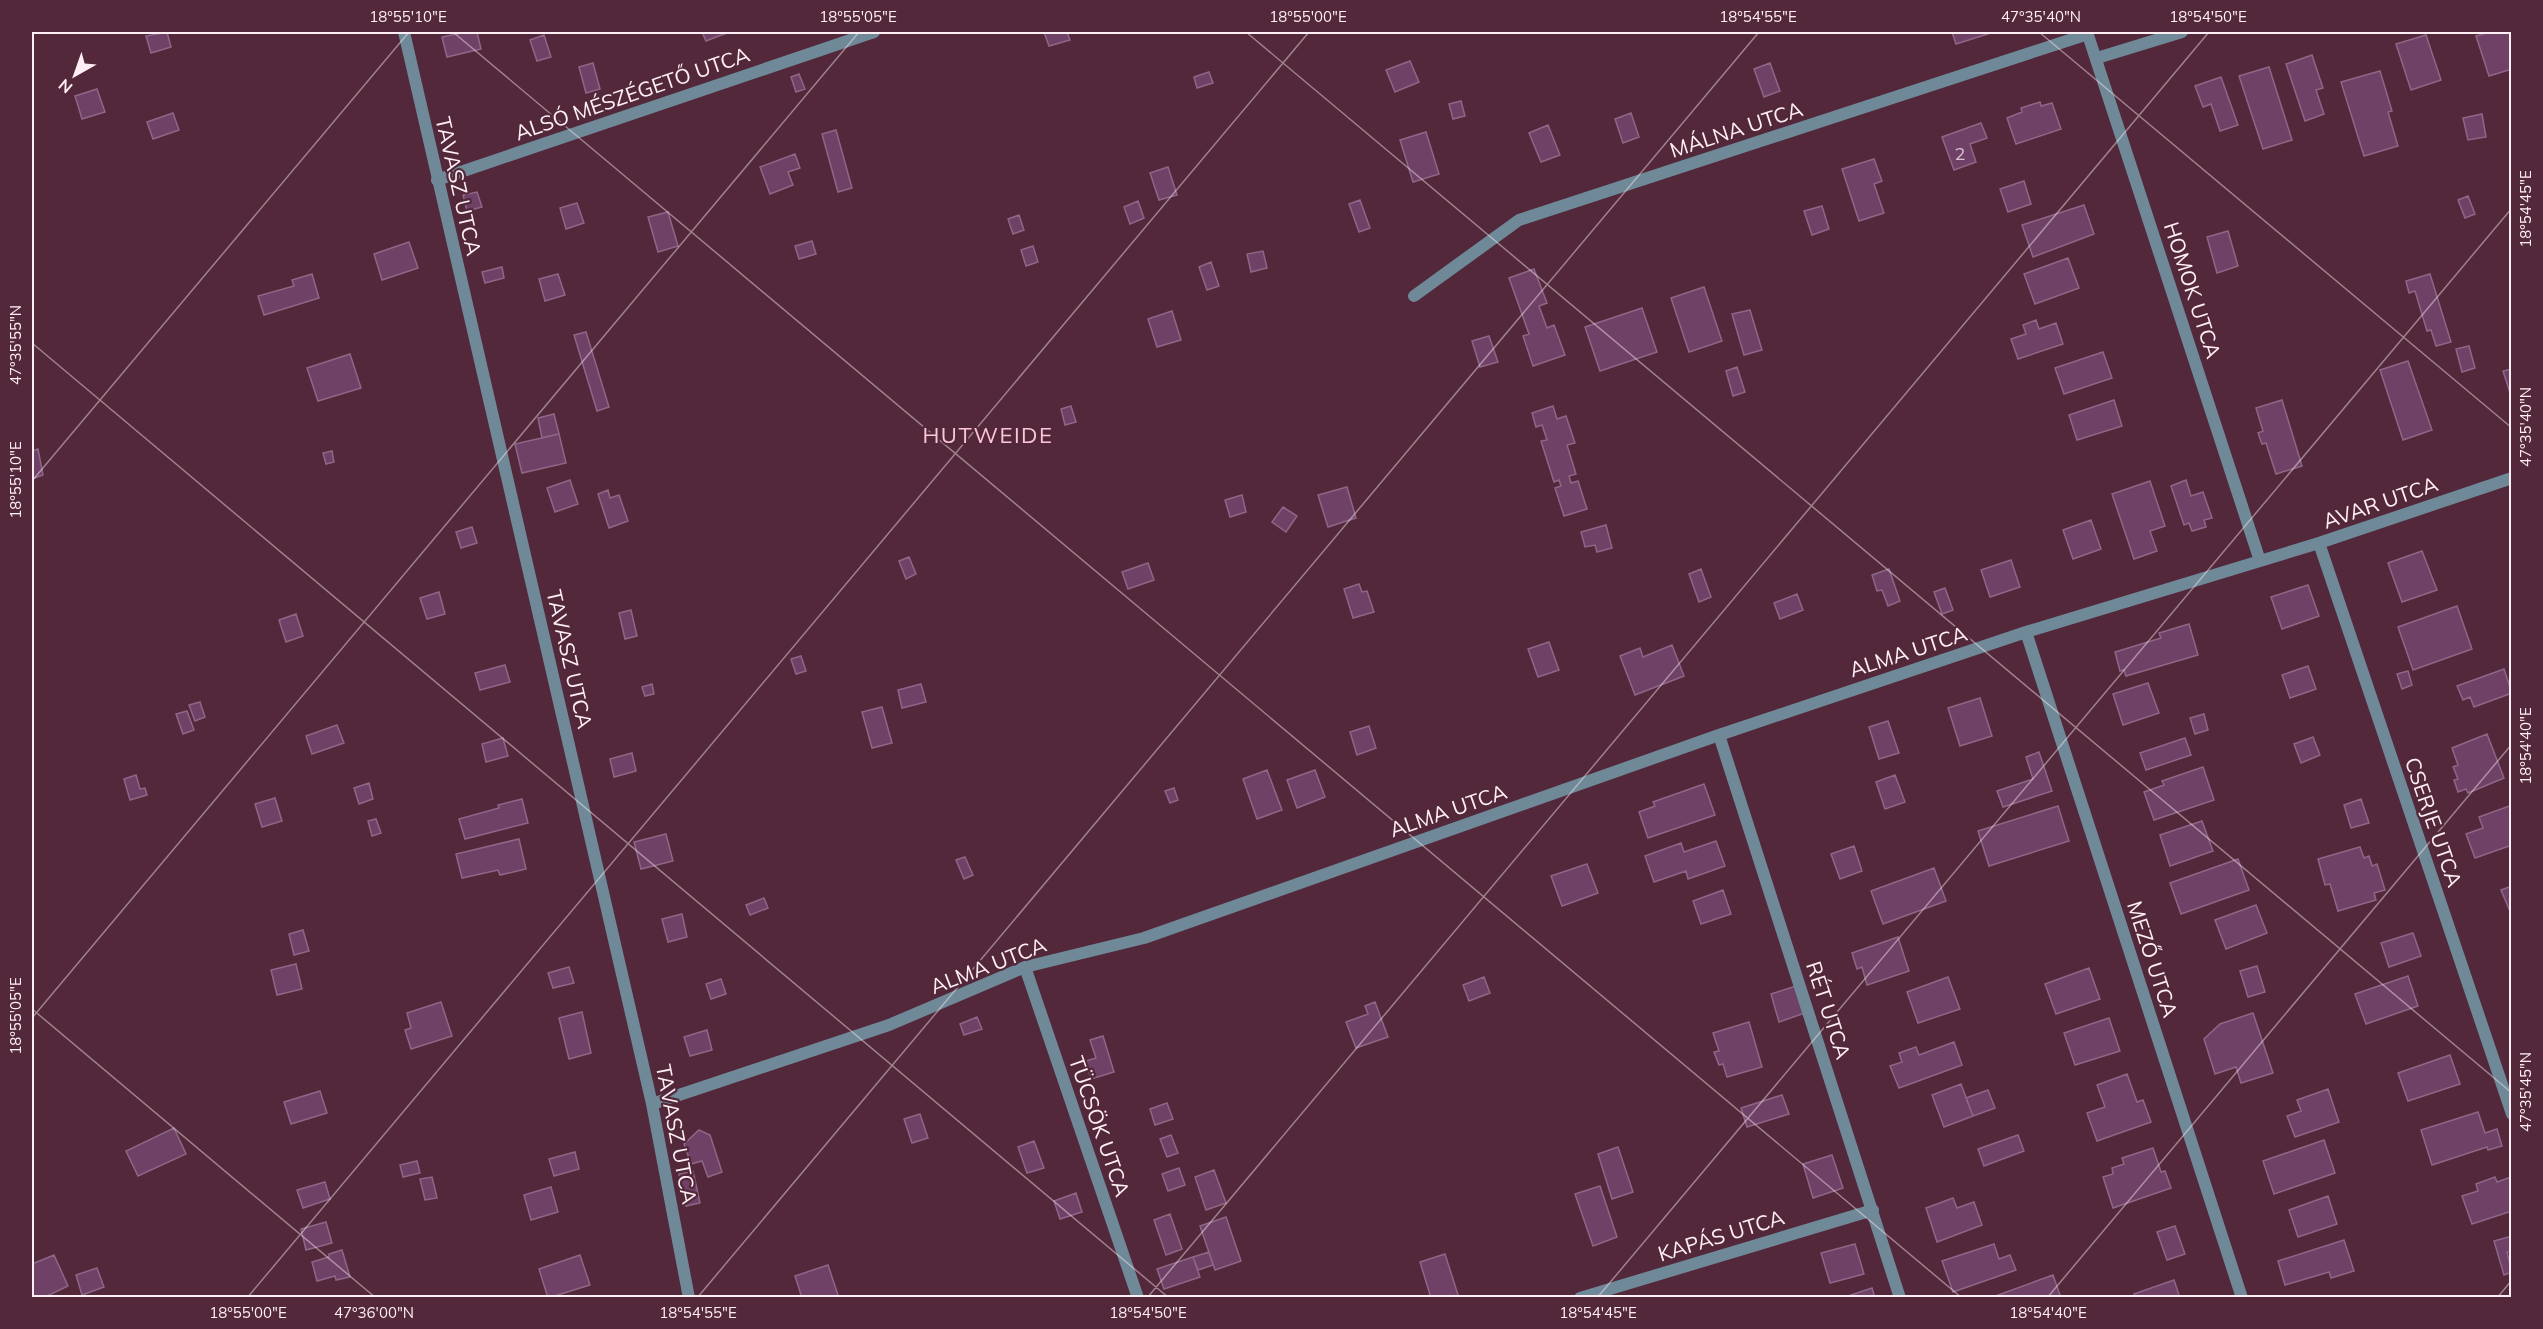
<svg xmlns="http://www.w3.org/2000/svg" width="2543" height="1329" viewBox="0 0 2543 1329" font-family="Mulish,sans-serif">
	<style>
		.building { fill: #6f4167; stroke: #8e6787; stroke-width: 1.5 }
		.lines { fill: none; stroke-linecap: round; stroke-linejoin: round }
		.street { stroke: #6f8998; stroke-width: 12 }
		.ticks { fill: none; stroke: #ffeef4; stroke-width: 1.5; stroke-opacity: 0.45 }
		.labels { text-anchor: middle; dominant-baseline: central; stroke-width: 4.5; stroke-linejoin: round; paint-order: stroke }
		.number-label { font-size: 18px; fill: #dbc3d1 }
		.street-label { font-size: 21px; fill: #ffeef4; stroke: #52283a }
		.neighbourhood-label { font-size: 22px; letter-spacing: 1.5px; fill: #fbc4d9; stroke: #52283a }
		.neatline { fill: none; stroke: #ffeef4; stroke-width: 2 }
		.ticks-label { font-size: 15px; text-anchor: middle; fill: #ffeef4 }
	</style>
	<rect width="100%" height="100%" fill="#52283a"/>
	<path class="building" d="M167 32 171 47 151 53 146 36Z
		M466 32H477L481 49 447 57 442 37Z
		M702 32H727V33L706 41Z
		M1044 32H1067L1070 40 1049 46Z
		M1952 32H1994L1956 44Z
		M2490 32H2509L2512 40V69L2489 76 2476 36Z
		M544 35 551 57 537 61 530 40Z
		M2426 35 2441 80 2411 90 2396 44Z
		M2312 55 2323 88 2316 90 2324 114 2305 121 2286 64Z
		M1410 61 1419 82 1395 92 1386 70Z
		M593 63 600 89 586 93 579 67Z
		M1770 63 1780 91 1764 97 1754 69Z
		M2269 67 2292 140 2263 149 2239 76Z
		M2380 71 2392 111 2388 112 2398 146 2364 156 2341 82Z
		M1209 72 1213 83 1197 88 1194 77Z
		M799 74 805 89 796 92 791 77Z
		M2221 77 2238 125 2220 131 2211 104 2203 107 2195 86Z
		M97 89 105 112 82 119 75 96Z
		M1461 101 1465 116 1453 119 1449 104Z
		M2040 102 2041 106 2052 103 2061 129 2016 144 2007 118 2022 112 2021 108Z
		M173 113 179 130 153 139 147 122Z
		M1631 113 1639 137 1623 143 1615 119Z
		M2482 114 2486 137 2468 140 2463 118Z
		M1981 123 1987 138 1970 144 1976 162 1954 170 1942 137Z
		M1548 125 1560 155 1541 162 1529 133Z
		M836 130 852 188 838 192 822 134Z
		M1426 132 1439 174 1413 182 1400 140Z
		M795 154 800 168 788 172 793 185 770 194 760 167Z
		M1874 159 1882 181 1874 184 1884 213 1859 221 1842 169Z
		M1168 167 1177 195 1159 200 1150 173Z
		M2024 181 2031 204 2008 212 2000 189Z
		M477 192 482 207 467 211 463 195Z
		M2468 196 2475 214 2465 218 2458 200Z
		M1360 200 1370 228 1359 232 1349 204Z
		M1138 201 1144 218 1130 224 1124 207Z
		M577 203 584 223 566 229 560 208Z
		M2084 205 2094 234 2033 257 2022 225Z
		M1822 206 1829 229 1812 235 1804 211Z
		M668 212 678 246 658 252 648 217Z
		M1019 215 1024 230 1013 234 1008 219Z
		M2228 231 2238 266 2217 273 2207 237Z
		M812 241 816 254 799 259 795 246Z
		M409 242 418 268 382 280 374 254Z
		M1033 246 1038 262 1026 266 1021 250Z
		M1263 251 1267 268 1251 272 1247 254Z
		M2068 258 2079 288 2035 304 2024 274Z
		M1211 262 1219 286 1207 290 1199 267Z
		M502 267 504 278 485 283 482 272Z
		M1534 269 1547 303 1539 306 1547 328 1554 325 1565 355 1533 366 1523 336 1529 334 1509 278Z
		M312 274 319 298 264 315 258 296 294 286 292 280Z
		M558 274 565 295 545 301 539 279Z
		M2430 274 2451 342 2436 346 2431 330 2427 331 2415 291 2409 293 2406 281Z
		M1704 287 1722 341 1689 352 1671 298Z
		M1642 308 1657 352 1600 371 1585 327Z
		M1750 310 1762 350 1744 355 1732 314Z
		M1172 311 1181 340 1157 347 1148 319Z
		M2036 320 2039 329 2056 323 2063 344 2018 359 2011 339 2026 334 2023 325Z
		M586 332 609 407 597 411 574 335Z
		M1489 336 1498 362 1480 367 1472 341Z
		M2469 346 2475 368 2462 372 2456 349Z
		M2103 352 2112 378 2064 394 2055 368Z
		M350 354 361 388 318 401 307 368Z
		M2408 361 2432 430 2403 440 2380 370Z
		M1737 367 1745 392 1733 396 1726 371Z
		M2512 369V399L2503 371Z
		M2114 400 2122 426 2077 440 2069 415Z
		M2282 400 2302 466 2276 474 2266 443 2262 444 2258 433 2263 431 2256 408Z
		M1071 406 1076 422 1065 425 1061 409Z
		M1553 406 1557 419 1566 416 1575 443 1567 445 1576 474 1569 476 1571 483 1578 481 1587 509 1564 516 1555 488 1561 486 1559 480 1554 482 1541 441 1547 440 1542 425 1536 427 1532 413Z
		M554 414 559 434 542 438 538 418Z
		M559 434 566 463 522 473 515 444Z
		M38 449 43 475 32 479V451Z
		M332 451 334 462 326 464 323 453Z
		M570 480 578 504 555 512 547 488Z
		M2186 480 2191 496 2203 492 2212 518 2204 520 2206 527 2192 531 2189 523 2184 525 2171 486Z
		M2150 481 2165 526 2150 531 2157 551 2134 559 2112 494Z
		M1347 487 1356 518 1328 527 1318 495Z
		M608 490 610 498 619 495 628 521 609 528 598 494Z
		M1242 495 1246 512 1230 517 1225 500Z
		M1283 507 1297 516 1286 532 1272 522Z
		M2091 520 2101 549 2073 559 2063 530Z
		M1606 525 1612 548 1597 552 1595 545 1585 547 1581 532Z
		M472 527 477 543 461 548 456 532Z
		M2422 551 2437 590 2402 602 2388 563Z
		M909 557 916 574 906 579 899 561Z
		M2011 560 2020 587 1990 597 1981 570Z
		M1148 563 1154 580 1128 589 1122 572Z
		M1701 569 1711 597 1699 602 1689 574Z
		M1889 569 1900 601 1888 606 1882 590 1877 591 1872 575Z
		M1359 584 1362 592 1367 591 1374 612 1353 618 1344 589Z
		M2308 585 2319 616 2282 629 2271 597Z
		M1945 588 1953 610 1942 614 1934 592Z
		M439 592 445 614 427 619 420 598Z
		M1797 594 1803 610 1780 619 1774 603Z
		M2457 606 2472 649 2413 670 2398 627Z
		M631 610 637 636 625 639 619 613Z
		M296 614 303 636 286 642 279 620Z
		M2189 624 2198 655 2126 676 2124 670 2120 671 2115 652 2161 638 2159 633Z
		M1549 642 1559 670 1538 677 1528 649Z
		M1672 645 1684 676 1635 695 1620 656 1640 648 1643 657Z
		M801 656 806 671 796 674 791 659Z
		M505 665 510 682 480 690 475 673Z
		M2308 666 2316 689 2290 698 2282 675Z
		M2504 669 2512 693 2474 707 2470 697 2463 700 2457 686Z
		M2408 671 2412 685 2402 689 2397 674Z
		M2148 683 2159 713 2123 725 2113 694Z
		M652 684 654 694 645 696 642 687Z
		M921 684 926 702 902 708 898 690Z
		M1980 698 1992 736 1960 746 1948 708Z
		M200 702 205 717 195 721 189 705Z
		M882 707 892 743 872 748 862 712Z
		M187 711 194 730 183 734 176 714Z
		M2204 714 2208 730 2195 734 2190 718Z
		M1888 721 1899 753 1879 759 1869 727Z
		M337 725 344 743 312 754 306 736Z
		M1369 726 1376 748 1357 755 1350 732Z
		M2487 734 2504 778 2468 793 2466 789 2458 792 2454 780 2458 779 2453 767 2458 765 2452 748Z
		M2313 737 2320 755 2301 763 2294 744Z
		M503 738 508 756 486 762 482 744Z
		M2185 738 2191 755 2146 770 2140 753Z
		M2039 752 2052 791 2003 807 1997 791 2033 779 2026 757Z
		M632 753 636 771 614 777 610 759Z
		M2203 767 2214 800 2154 820 2144 792 2164 785 2162 781Z
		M1267 770 1282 810 1257 819 1243 779Z
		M1315 770 1325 797 1297 808 1287 780Z
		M136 775 140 789 145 788 147 795 130 800 124 779Z
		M1895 775 1905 802 1885 809 1876 782Z
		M369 783 373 799 359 804 354 788Z
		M1704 784 1715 815 1648 838 1639 812 1655 806 1653 802Z
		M1174 788 1178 800 1170 803 1165 791Z
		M275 798 282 821 262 827 255 804Z
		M522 799 528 823 465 839 459 819 499 808 498 805Z
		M2361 799 2369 823 2351 828 2344 805Z
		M2512 805V845L2475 858 2466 834 2483 828 2479 817Z
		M2058 806 2069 841 1989 866 1978 831Z
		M376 819 381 833 372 836 368 821Z
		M2202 821 2213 851 2170 866 2160 835Z
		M666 834 673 861 641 869 634 842Z
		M519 839 526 869 500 875 498 870 462 878 456 854Z
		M1716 841 1725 866 1688 879 1686 871 1654 882 1645 856 1681 843 1684 852Z
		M1854 846 1862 871 1840 879 1831 854Z
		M2360 847 2364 858 2369 856 2372 866 2377 864 2385 890 2374 893 2376 900 2338 911 2330 884 2325 885 2318 859Z
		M965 857 973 875 964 879 956 860Z
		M2238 859 2249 890 2181 914 2170 883Z
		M1587 864 1598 893 1562 906 1551 876Z
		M1934 868 1946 901 1883 924 1871 891Z
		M2512 886V916L2501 890Z
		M1723 890 1731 914 1701 924 1693 901Z
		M764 898 768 908 750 915 746 905Z
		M2256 905 2267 933 2226 949 2215 920Z
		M682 914 687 937 668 942 662 919Z
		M303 930 309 951 294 955 289 934Z
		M2413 933 2421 956 2389 967 2381 943Z
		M1898 937 1909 971 1867 985 1862 967 1857 969 1852 953Z
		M296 964 302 989 277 995 271 970Z
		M2257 966 2265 992 2248 997 2240 971Z
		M569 967 574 983 553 988 548 973Z
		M2089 968 2100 999 2056 1014 2045 984Z
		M2408 976 2418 1006 2366 1024 2355 994Z
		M1484 977 1490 993 1469 1001 1463 985Z
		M1948 977 1960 1009 1918 1023 1907 992Z
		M721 979 726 994 711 999 706 984Z
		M1796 986 1805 1013 1779 1022 1771 994Z
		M441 1002 452 1036 411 1049 405 1030 411 1028 407 1013Z
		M1375 1002 1388 1037 1356 1048 1346 1022 1368 1014 1365 1006Z
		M582 1012 591 1053 569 1059 559 1018Z
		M2253 1013 2273 1073 2241 1083 2236 1067 2215 1074 2204 1039 2220 1024Z
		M977 1017 982 1029 964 1035 960 1024Z
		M2109 1018 2120 1051 2075 1065 2064 1033Z
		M1749 1022 1762 1067 1727 1077 1723 1064 1719 1065 1714 1052 1719 1051 1713 1033Z
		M707 1030 712 1050 690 1056 684 1037Z
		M1103 1036 1114 1072 1091 1079 1086 1061 1096 1058 1090 1040Z
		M1954 1042 1962 1065 1899 1088 1890 1066 1902 1062 1899 1053 1916 1047 1919 1055Z
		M2450 1055 2460 1084 2408 1101 2398 1073Z
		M2127 1074 2137 1102 2143 1100 2151 1122 2097 1141 2087 1113 2105 1107 2097 1085Z
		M1961 1084 1973 1116 1944 1127 1932 1095Z
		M2328 1089 2339 1122 2295 1137 2287 1116 2301 1111 2297 1100Z
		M1988 1090 1995 1108 1973 1116 1966 1098Z
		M320 1091 327 1113 291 1124 284 1102Z
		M1782 1095 1789 1114 1747 1127 1741 1108Z
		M1167 1103 1173 1119 1155 1125 1150 1109Z
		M2478 1112 2485 1133 2497 1129 2502 1146 2488 1150 2487 1147 2432 1165 2421 1130Z
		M920 1114 928 1138 912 1143 904 1119Z
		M174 1128 186 1154 138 1176 126 1151Z
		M699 1130 710 1135 722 1172 708 1177 702 1161 691 1164 684 1144Z
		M1171 1135 1178 1153 1167 1157 1160 1139Z
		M2018 1135 2024 1151 1984 1166 1978 1149Z
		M2324 1140 2335 1173 2274 1194 2263 1161Z
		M1034 1141 1044 1168 1027 1173 1018 1147Z
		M1618 1147 1633 1192 1612 1199 1598 1154Z
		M2153 1148 2161 1172 2165 1171 2171 1188 2113 1208 2103 1177 2113 1174 2112 1168 2124 1164 2122 1158Z
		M575 1152 579 1169 554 1176 549 1159Z
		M1832 1155 1843 1188 1813 1198 1803 1164Z
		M417 1161 420 1173 403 1177 400 1165Z
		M1179 1168 1185 1185 1168 1191 1162 1174Z
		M1214 1170 1226 1203 1206 1210 1195 1177Z
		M693 1171 700 1203 686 1206 679 1174Z
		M432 1177 437 1198 425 1200 420 1179Z
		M2495 1177 2497 1182 2511 1177 2512 1211 2472 1224 2462 1196 2478 1191 2476 1184Z
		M325 1182 330 1199 303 1208 297 1190Z
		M1600 1186 1617 1237 1593 1246 1575 1194Z
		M551 1187 558 1212 531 1220 524 1195Z
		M1076 1193 1082 1212 1060 1219 1054 1201Z
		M2328 1196 2337 1224 2298 1237 2289 1210Z
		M1953 1198 1957 1208 1974 1202 1982 1225 1937 1242 1926 1208Z
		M1170 1214 1182 1249 1166 1255 1154 1220Z
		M1226 1217 1241 1261 1215 1270 1200 1226Z
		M326 1222 332 1243 306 1250 301 1229Z
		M2175 1226 2185 1254 2167 1260 2157 1232Z
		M2512 1236V1251L2507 1252 2512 1272 2504 1275 2494 1241Z
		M2344 1240 2354 1271 2331 1278 2329 1272 2285 1285 2278 1261Z
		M1855 1244 1864 1274 1830 1283 1821 1253Z
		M1994 1244 1999 1259 2010 1255 2016 1270 1953 1292 1942 1261Z
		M342 1250 350 1277 336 1280 335 1276 317 1281 312 1262 329 1257V1254Z
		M1209 1252 1213 1265 1198 1270 1193 1257Z
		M1445 1254 1459 1298H1431L1420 1262Z
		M54 1255 68 1286 43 1298H32V1264Z
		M580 1255 590 1285 548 1298 539 1269Z
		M1193 1257 1200 1277 1164 1289 1157 1269Z
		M828 1265 839 1298H802L795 1276Z
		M97 1268 104 1287 82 1295 76 1275Z
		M2053 1275 2061 1298H1990Z
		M2174 1280 2180 1298H2135L2134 1294Z
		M1872 1288 1875 1298H1842Z"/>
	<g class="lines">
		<path class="street" d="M404 32 652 1104 689 1298
			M2087 32 2260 561
			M2097 58 2182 32
			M437 180 874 32
			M1414 296 1519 220 2088 34
			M2319 543 2512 1114
			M2026 632 2242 1298
			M1719 735 1900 1298
			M1025 967 1138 1298
			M652 1104 889 1025 1025 967 1144 938 1719 735 2026 632 2319 543 2512 478
			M1580 1298 1873 1210"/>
	</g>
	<path class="ticks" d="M453 32 1962 1298M1246 32 2512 1093M2039 32 2512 428M32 343 1169 1298M32 481 409 32M32 1009 376 1298M32 1018 859 32M247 1298 1309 32M697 1298 1759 32M1147 1298 2209 32M1597 1298 2512 208M2047 1298 2512 744M2497 1298 2512 1280"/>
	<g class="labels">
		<g class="number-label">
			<text x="1960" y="153">2</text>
		</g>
		<g class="street-label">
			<text transform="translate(632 93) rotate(-19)">ALSÓ MÉSZÉGETŐ UTCA</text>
			<text transform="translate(1736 129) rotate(-18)">MÁLNA UTCA</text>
			<text transform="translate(459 186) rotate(77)">TAVASZ UTCA</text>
			<text transform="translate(2193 290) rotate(72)">HOMOK UTCA</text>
			<text transform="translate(2380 502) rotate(-19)">AVAR UTCA</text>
			<text transform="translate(1908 651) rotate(-18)">ALMA UTCA</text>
			<text transform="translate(570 659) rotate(77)">TAVASZ UTCA</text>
			<text transform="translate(1448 810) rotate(-19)">ALMA UTCA</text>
			<text transform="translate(2434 822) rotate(71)">CSERJE UTCA</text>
			<text transform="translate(2153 959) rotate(72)">MEZŐ UTCA</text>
			<text transform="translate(988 965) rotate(-21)">ALMA UTCA</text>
			<text transform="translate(1829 1010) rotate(72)">RÉT UTCA</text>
			<text transform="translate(1100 1126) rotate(71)">TÜCSÖK UTCA</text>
			<text transform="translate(677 1134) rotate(79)">TAVASZ UTCA</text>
			<text transform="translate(1721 1235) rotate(-17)">KAPÁS UTCA</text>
		</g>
		<g class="neighbourhood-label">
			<text x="988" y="435">HUTWEIDE</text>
		</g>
	</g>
	<rect width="2543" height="1329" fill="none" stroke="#52283a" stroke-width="66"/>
	<g transform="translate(75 75) rotate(220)" stroke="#52283a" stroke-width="4.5" paint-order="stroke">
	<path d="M0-4.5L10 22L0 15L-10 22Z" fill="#ffeef4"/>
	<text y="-9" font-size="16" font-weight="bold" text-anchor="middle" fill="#ffeef4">N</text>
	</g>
	<rect x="33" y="33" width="2477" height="1263" class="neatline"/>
	<g class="ticks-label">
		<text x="408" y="22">18°55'10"E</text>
		<text x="858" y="22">18°55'05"E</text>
		<text x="1308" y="22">18°55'00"E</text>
		<text x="1758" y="22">18°54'55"E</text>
		<text x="2041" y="22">47°35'40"N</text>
		<text x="2208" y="22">18°54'50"E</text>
		<text transform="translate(2526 209) rotate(-90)" y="5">18°54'45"E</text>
		<text transform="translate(16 345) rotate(-90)" y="5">47°35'55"N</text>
		<text transform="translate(2526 427) rotate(-90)" y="5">47°35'40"N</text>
		<text transform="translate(16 480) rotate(-90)" y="5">18°55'10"E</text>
		<text transform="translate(2526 746) rotate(-90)" y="5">18°54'40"E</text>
		<text transform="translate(16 1016) rotate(-90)" y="5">18°55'05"E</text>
		<text transform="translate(2526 1092) rotate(-90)" y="5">47°35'45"N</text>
		<text x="248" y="1318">18°55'00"E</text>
		<text x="374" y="1318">47°36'00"N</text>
		<text x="698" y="1318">18°54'55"E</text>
		<text x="1148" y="1318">18°54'50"E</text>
		<text x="1598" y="1318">18°54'45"E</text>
		<text x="2048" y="1318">18°54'40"E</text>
	</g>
</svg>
